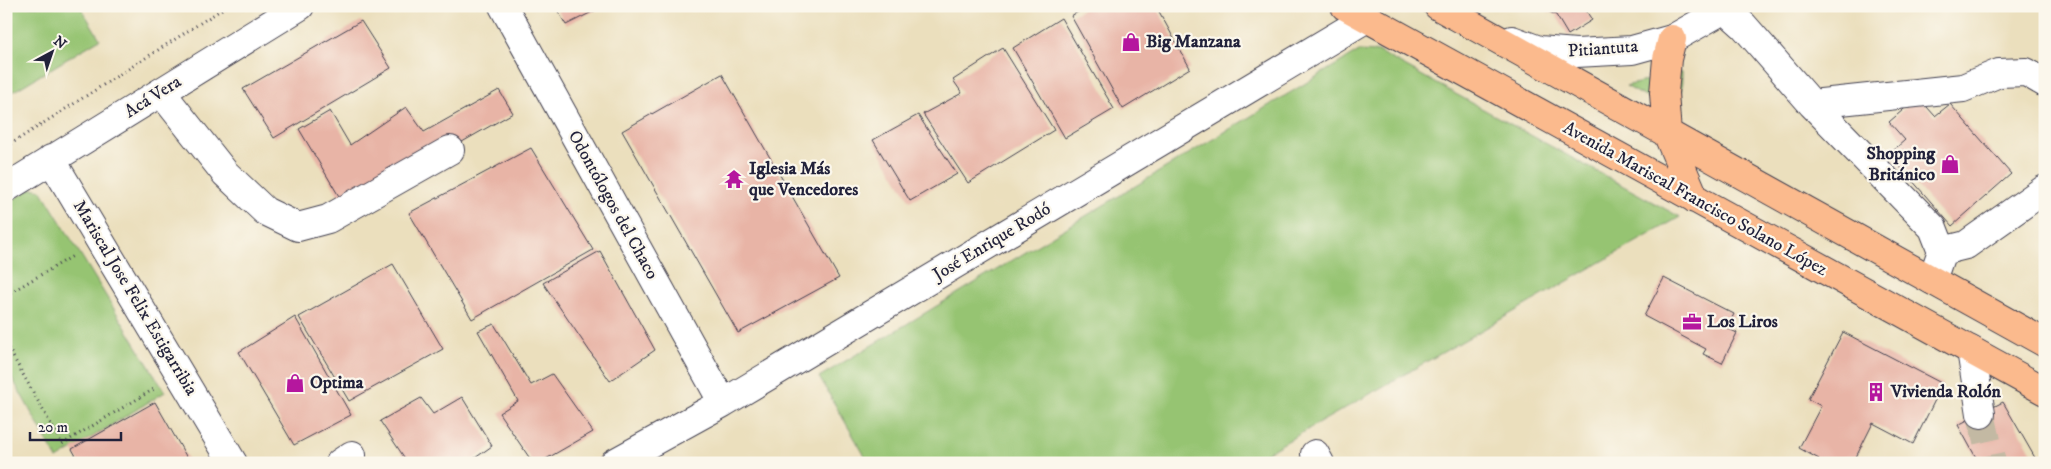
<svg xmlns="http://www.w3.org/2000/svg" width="2051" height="469" viewBox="0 0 2051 469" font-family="'IM FELL DW Pica',serif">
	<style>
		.green { fill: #96c472; stroke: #5c7356 }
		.building { fill: #e8b4a6 }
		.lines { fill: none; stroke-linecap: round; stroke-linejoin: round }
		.minor-tunnel { stroke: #c3b9a3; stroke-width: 28; stroke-dasharray: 28 14; stroke-linecap: butt }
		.minor-casing { stroke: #403e4e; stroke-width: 30 }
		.highway-casing { stroke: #403e4e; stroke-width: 30 }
		.path { stroke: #403e4e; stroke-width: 3; stroke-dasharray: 1 4; stroke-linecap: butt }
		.minor { stroke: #fff; stroke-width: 28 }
		.highway { stroke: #fbba8d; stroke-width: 28 }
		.labels { text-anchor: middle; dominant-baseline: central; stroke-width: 4.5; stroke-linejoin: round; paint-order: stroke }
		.poi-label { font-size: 18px; font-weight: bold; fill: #22223b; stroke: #fbf7ec; text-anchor: start }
		.street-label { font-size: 18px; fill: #22223b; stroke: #fbf7ec }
	</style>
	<rect width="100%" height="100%" fill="#fbf7ec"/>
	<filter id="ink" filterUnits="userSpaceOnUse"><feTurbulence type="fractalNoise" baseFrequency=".02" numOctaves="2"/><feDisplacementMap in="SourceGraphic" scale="10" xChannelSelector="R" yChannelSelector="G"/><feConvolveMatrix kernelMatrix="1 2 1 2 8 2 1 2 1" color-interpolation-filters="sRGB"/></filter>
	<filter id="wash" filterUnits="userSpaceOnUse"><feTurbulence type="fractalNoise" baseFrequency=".0096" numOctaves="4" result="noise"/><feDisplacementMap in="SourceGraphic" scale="20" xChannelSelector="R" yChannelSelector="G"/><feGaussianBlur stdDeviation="1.12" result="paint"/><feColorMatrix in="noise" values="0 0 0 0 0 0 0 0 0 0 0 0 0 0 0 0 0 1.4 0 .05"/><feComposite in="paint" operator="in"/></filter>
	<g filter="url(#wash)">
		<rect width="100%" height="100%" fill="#ebdfbd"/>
		<path class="green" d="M6 6H80L100 39 6 96Z
			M1359 51 1379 52 1680 217 1249 463H869L819 377Z
			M1682 72 1681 117 1626 86Z
			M32 188 41 190 165 392 57 459 6 367V204Z"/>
		<g id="blocks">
			<path class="building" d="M555 6H604L566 25Z
				M1088 6H1156L1190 68 1123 109 1071 16Z
				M1537 6H1583L1592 20 1568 35 1556 15Z
				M1061 18 1114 109 1065 138 1013 48Z
				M361 21 391 68 274 138 243 89Z
				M1003 48 1054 130 968 183 923 114 962 93 953 80Z
				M722 74 839 278 738 333 622 131Z
				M499 90 513 113 346 208 299 129 330 111 350 145 406 107 424 132Z
				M1918 97 1935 116 1950 104 2011 174 1952 226 1889 154 1905 140 1889 122Z
				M918 115 957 174 910 201 873 140Z
				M531 148 593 250 472 319 409 213Z
				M600 251 655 350 610 381 543 283Z
				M393 264 443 349 349 401 299 317Z
				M1664 278 1734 314 1727 328 1737 333 1722 363 1703 354 1706 349 1644 316Z
				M295 317 351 415 294 445 239 352Z
				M494 324 531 385 552 374 593 432 539 463H533L499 413 518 401 478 331Z
				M1843 332 1943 384 1913 444 1873 423 1853 463H1817L1819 459 1799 448 1821 406 1808 399Z
				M462 397 492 446 468 463H408L380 421 421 398 433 414Z
				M155 402 190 463H80L72 449Z
				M2003 402 2038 463H1979L1958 425Z"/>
		</g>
	</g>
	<g filter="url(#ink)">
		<use href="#blocks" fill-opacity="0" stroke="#403e4e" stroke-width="1"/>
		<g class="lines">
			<path class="minor-tunnel" d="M1981 414 1992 463"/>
			<g class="minor-casing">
				<path id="minor" d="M503 6 723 403
					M1725 9 1744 26 1812 104 1933 228 1942 251 1932 280
					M1512 40 1539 50 1576 53 1632 50 1672 39 1730 6
					M161 92 225 173 265 211 298 227 328 219 450 150
					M1812 104 1963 88 1999 73 2026 72 2045 83
					M51 159 233 463
					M6 188 300 6
					M1942 251 1966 245 2045 189
					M1971 350 1981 414
					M1315 454 1320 463
					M340 463 352 455
					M614 463 723 403 1367 18"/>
			</g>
			<g class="highway-casing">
				<path id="highway" d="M1345 6 2045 391
					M1438 6 2045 343
					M1672 39 1667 59 1664 93 1667 133 1695 199"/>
			</g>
			<path class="path" d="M6 147 227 6
				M6 295 73 256
				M6 344 62 444 154 389"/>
			<use href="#minor" class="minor"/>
			<use href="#highway" class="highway"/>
		</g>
	</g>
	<defs>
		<g id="shop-bare" transform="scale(1.5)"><path d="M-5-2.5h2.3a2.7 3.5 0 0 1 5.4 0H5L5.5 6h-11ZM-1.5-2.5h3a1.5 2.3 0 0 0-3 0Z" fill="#b5179e" stroke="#fbf7ec" stroke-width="2.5" paint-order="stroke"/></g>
		<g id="temple-bare" transform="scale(1.5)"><path d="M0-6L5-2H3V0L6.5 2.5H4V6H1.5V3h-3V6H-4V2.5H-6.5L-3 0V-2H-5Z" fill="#b5179e" stroke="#fbf7ec" stroke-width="2.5" paint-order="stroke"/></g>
		<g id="office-bare" transform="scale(1.5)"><path d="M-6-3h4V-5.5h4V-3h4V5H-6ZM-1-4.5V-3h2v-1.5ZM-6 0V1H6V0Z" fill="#b5179e" stroke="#fbf7ec" stroke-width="2.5" paint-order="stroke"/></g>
		<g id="building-bare" transform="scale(1.5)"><path d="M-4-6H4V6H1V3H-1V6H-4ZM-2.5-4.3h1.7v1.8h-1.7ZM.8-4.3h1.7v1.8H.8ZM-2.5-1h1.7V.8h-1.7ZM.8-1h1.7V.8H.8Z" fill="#b5179e" stroke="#fbf7ec" stroke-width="2.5" paint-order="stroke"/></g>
	</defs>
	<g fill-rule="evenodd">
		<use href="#shop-bare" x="1131" y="42"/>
		<use href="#shop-bare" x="1950" y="164"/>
		<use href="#temple-bare" x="734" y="179"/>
		<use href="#office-bare" x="1692" y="322"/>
		<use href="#shop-bare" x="295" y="383"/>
		<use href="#building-bare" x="1876" y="392"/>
	</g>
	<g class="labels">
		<g class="poi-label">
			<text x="1146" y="42">Big Manzana</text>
			<text x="1935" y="154" text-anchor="end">Shopping<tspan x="1935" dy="21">Británico</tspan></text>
			<text x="749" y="169">Iglesia Más<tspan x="749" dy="21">que Vencedores</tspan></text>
			<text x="1707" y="322">Los Liros</text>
			<text x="310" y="383">Optima</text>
			<text x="1891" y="392">Vivienda Rolón</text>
		</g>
		<g class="street-label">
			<text transform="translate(1603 49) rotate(-4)">Pitiantuta</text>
			<text transform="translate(153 97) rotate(-32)">Acá Vera</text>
			<text transform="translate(1695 199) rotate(29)">Avenida Mariscal Francisco Solano López</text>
			<text transform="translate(613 205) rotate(61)">Odontólogos del Chaco</text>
			<text transform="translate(992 242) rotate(-31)">José Enrique Rodó</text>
			<text transform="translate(135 298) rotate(59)">Mariscal Jose Felix Estigarribia</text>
		</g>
	</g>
	<rect width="2051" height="469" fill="none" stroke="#fbf7ec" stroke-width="25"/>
	<g transform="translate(52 52) rotate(40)" stroke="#fbf7ec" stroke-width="4" paint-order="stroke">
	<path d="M0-4L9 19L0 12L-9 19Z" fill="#22223b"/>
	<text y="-8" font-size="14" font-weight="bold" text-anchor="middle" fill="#22223b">N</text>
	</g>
	<path d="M30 432v8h91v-8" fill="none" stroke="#22223b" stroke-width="2.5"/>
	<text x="38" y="432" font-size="15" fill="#22223b" stroke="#fbf7ec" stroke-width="4" paint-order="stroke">20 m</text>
</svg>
